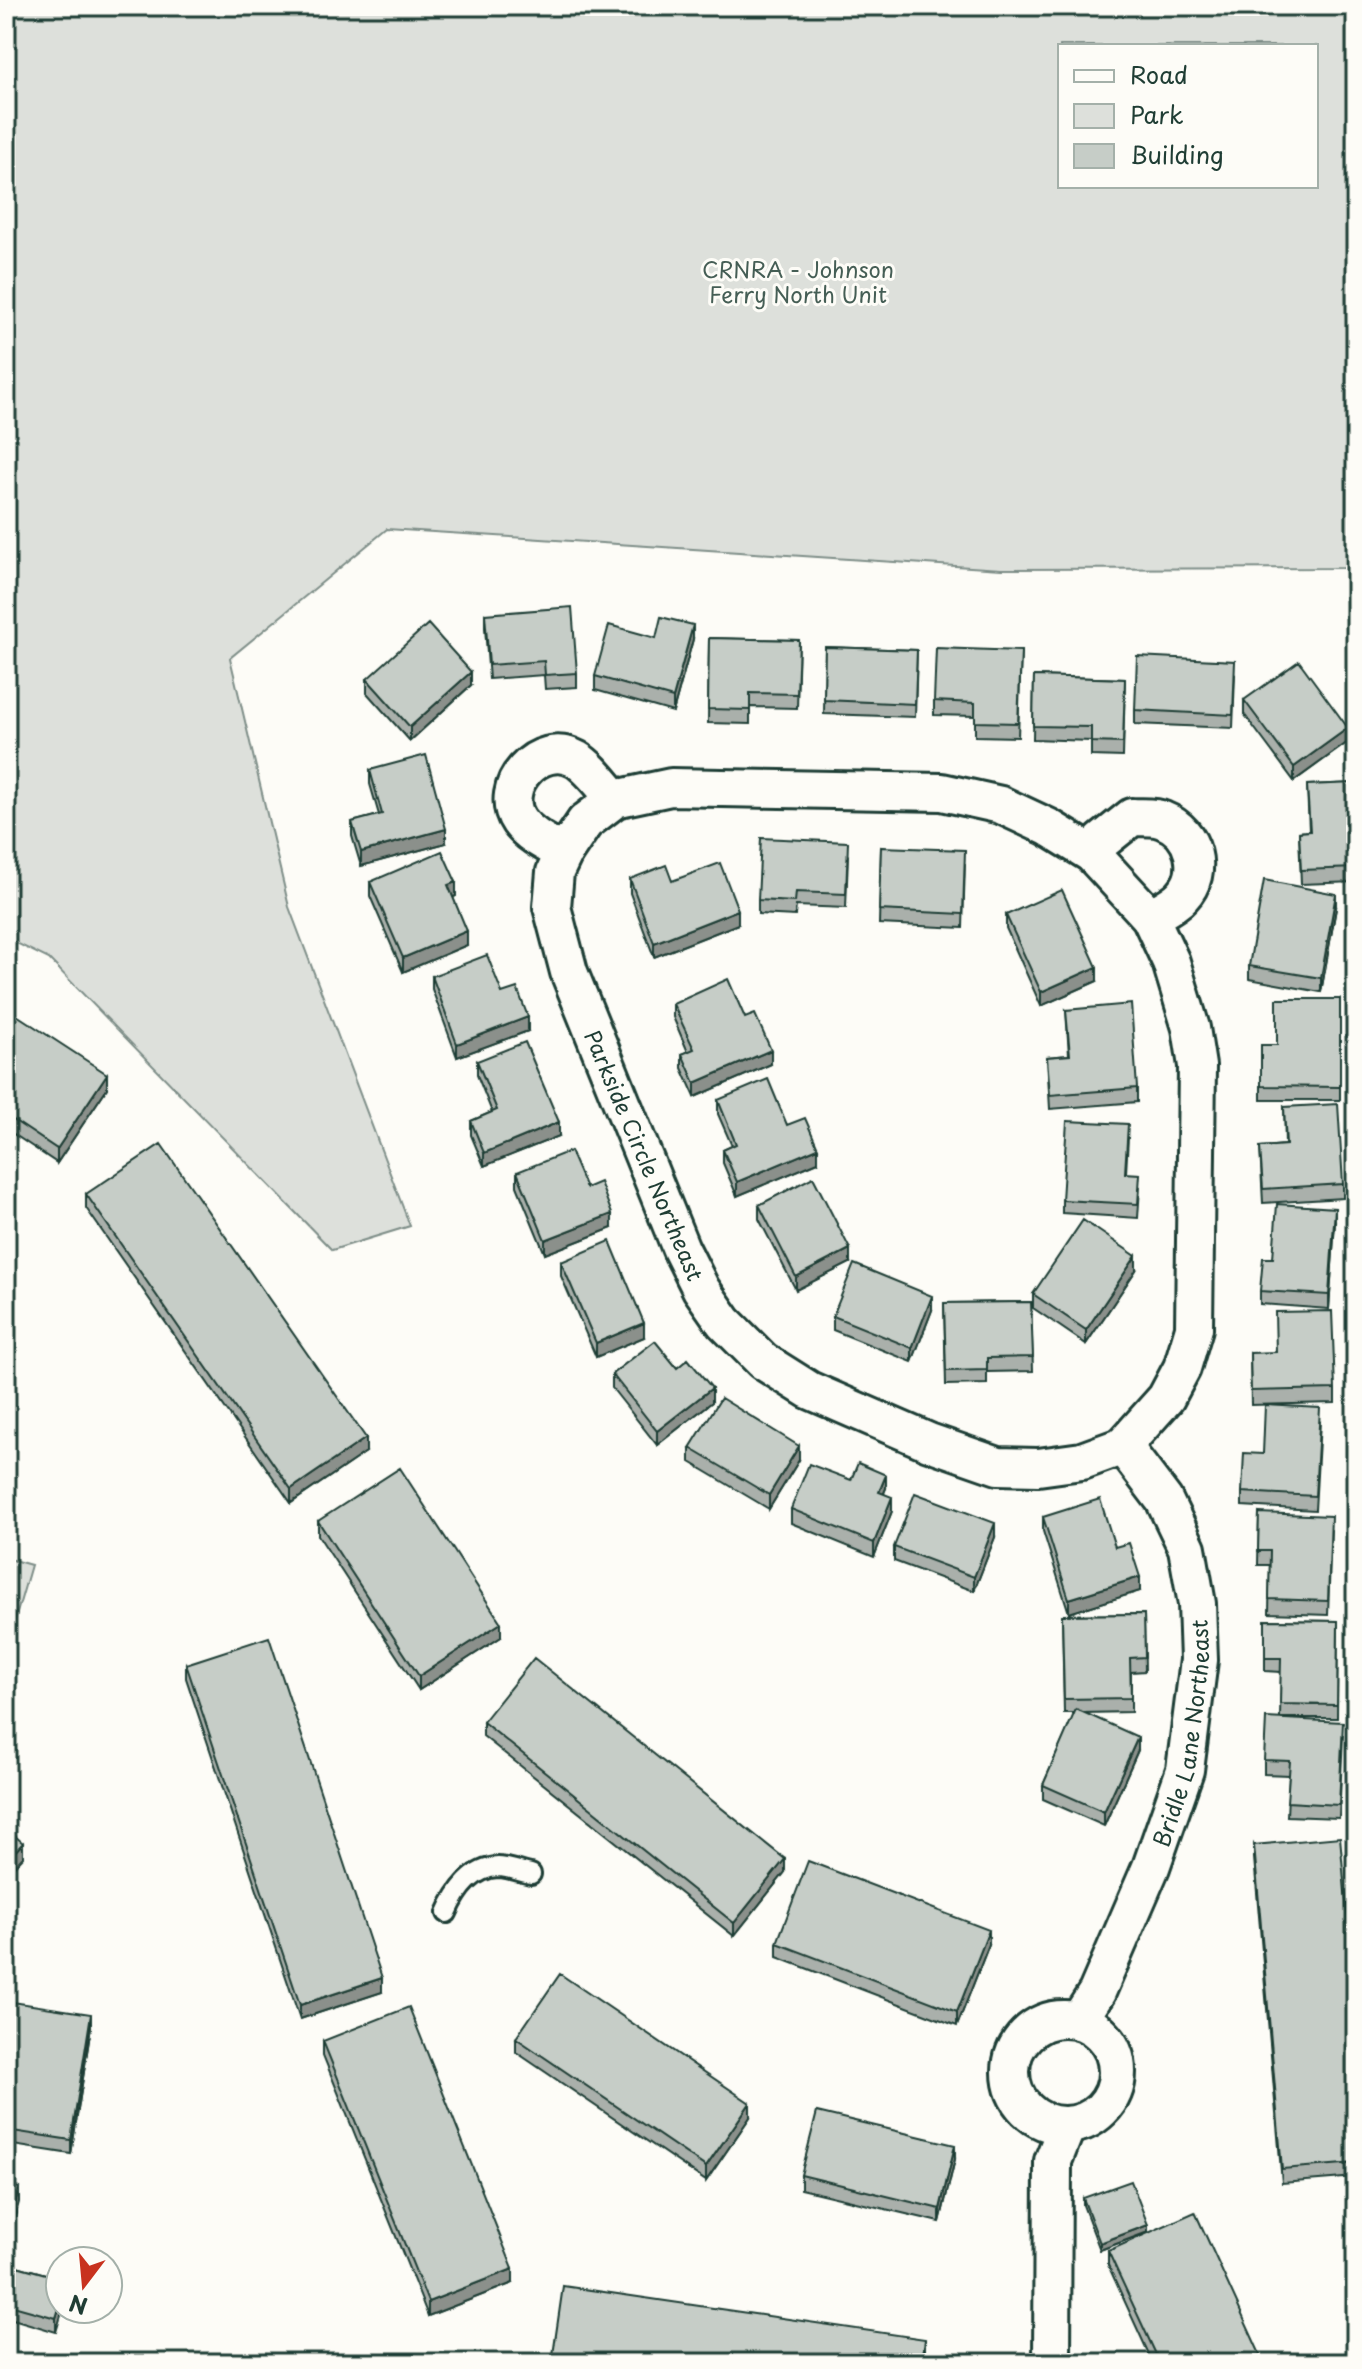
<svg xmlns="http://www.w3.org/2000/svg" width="1362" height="2369" viewBox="0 0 1362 2369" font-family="'Playpen Sans',sans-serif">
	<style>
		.green { fill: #dde0db; stroke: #7e8e88; stroke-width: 2; fill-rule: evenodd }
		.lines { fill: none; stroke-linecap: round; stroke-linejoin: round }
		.lane-casing { stroke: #1f3d34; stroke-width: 24 }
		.street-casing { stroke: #1f3d34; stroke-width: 42 }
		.lane { stroke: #fdfcf7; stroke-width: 18 }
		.street { stroke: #fdfcf7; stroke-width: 36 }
		.wall { fill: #aab0ab; stroke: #1f3d34; stroke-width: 2 }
		.shaded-wall { fill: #8b908b; stroke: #1f3d34; stroke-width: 2 }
		.building { fill: #c6cdc7; stroke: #1f3d34; stroke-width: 2 }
		.labels { text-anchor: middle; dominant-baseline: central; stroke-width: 6; stroke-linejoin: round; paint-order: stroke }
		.park-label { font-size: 22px; fill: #455e55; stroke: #fdfcf7 }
		.street-label { font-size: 22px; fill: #1f3d34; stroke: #fdfcf7 }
	</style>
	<rect width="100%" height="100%" fill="#fdfcf7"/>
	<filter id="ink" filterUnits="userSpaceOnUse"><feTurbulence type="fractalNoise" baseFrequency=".0125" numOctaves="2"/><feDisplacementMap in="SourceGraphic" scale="16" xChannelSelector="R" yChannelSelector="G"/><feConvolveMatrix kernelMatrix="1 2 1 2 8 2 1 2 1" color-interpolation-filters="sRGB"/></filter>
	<g filter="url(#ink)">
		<path class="green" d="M6 6H1356V568L1001 569 387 529 230 658 289 907 410 1226 332 1250 49 959 6 938ZM1060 46H1316V186H1060Z
			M6 1558 31 1565 6 1651Z"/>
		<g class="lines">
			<g class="lane-casing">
				<path id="lane" d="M447 1913C456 1892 472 1868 498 1867 508 1867 521 1872 531 1874"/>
			</g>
			<g class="street-casing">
				<g id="street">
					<path d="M671 787 942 792 1001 805 1048 827 1092 854 1150 917 1171 962 1191 1028 1197 1066 1194 1328 1182 1368 1166 1398 1123 1446 1082 1461 1038 1467 998 1466 929 1442 809 1390 763 1361 724 1322 701 1289 681 1249 569 972 552 907 555 872 564 853 585 822 615 799Z"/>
					<path d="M564 853C548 844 530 836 519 821 496 787 539 739 576 759 591 768 603 786 615 799"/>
					<path d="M1092 854 1102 841 1132 817C1141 818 1154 816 1163 820 1194 832 1205 872 1182 896 1174 905 1160 911 1150 917"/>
					<circle cx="1064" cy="2072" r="53"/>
					<path id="s1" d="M1079 2020 1097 1992 1151 1867 1185 1770 1199 1660 1197 1604 1187 1548 1164 1500 1123 1446"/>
					<path d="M1052 2363 1053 2161 1067 2126"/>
				</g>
			</g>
			<use href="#lane" class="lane"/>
			<use href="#street" class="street"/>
		</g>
		<path class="wall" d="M485 614 577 673V687L545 689 544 675 489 679 485 628Z
			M709 638 799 640 797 708 750 707V724L708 723Z
			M693 639 673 712 595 690V676Z
			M825 647 917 650 915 717 824 714Z
			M1021 651 1018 737 975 736V716L934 715V701Z
			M1235 675 1233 728 1135 724V710Z
			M1034 676 1125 679 1123 757 1091 756V741L1033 739Z
			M367 679 471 685 410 741 367 693Z
			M1244 700 1348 742 1294 781 1244 714Z
			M370 770 446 843 361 866 352 836V822L379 815 370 784Z
			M1356 783V882L1301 884 1299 832 1309 831 1307 785Z
			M881 847 965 864 963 928 879 924Z
			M848 856 846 908 796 906 795 916 758 914V900Z
			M630 879 672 881 738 924 654 957 630 893Z
			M370 882 456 896 453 897 467 945 403 972 370 896Z
			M1336 908 1321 992 1249 979V966Z
			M1006 915 1097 981 1041 1006 1006 928Z
			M432 976 502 993 528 1031 457 1057 432 989Z
			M1340 999V1100H1261V1045H1277Z
			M673 1004 745 1018 771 1064 695 1097 682 1068V1054L688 1052 673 1017Z
			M6 1008 107 1088 57 1163 6 1129Z
			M1066 1010 1137 1088V1102L1050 1109 1047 1057 1069 1055Z
			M477 1061 559 1136 484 1166 471 1135V1121L492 1112 477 1075Z
			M718 1100 787 1125 818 1162 737 1196 723 1163V1150L732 1146 718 1114Z
			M1284 1107 1343 1184V1198L1263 1203 1260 1147 1285 1145Z
			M1128 1138 1126 1173 1140 1187 1138 1218 1062 1213V1200Z
			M517 1172 586 1188 612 1228 545 1254 517 1186Z
			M86 1194 366 1452 291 1503 86 1208Z
			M759 1205 850 1263 796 1290 759 1219Z
			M1335 1222 1329 1309 1260 1304V1291L1273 1258Z
			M561 1262 644 1337 596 1357 561 1276Z
			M1136 1270 1086 1344 1033 1308V1294Z
			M1031 1302 1033 1371 987 1372V1384L946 1385 944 1303Z
			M932 1310 912 1362 833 1330V1316Z
			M1250 1353 1335 1389V1403L1251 1405Z
			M677 1368 712 1402 657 1445 612 1388V1374Z
			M1320 1422 1315 1510 1242 1506V1492L1263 1454Z
			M690 1448 799 1460 769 1509 690 1462Z
			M851 1480 886 1488 884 1493 892 1511 874 1557 791 1523V1509Z
			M1259 1513 1331 1530 1328 1615 1269 1613 1270 1565H1258Z
			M1043 1517 1115 1547 1140 1591 1069 1613 1043 1531Z
			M318 1521 501 1637 419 1690 318 1535Z
			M995 1537 974 1591 894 1561V1547Z
			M1144 1614 1145 1671 1131 1672V1712L1084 1713 1138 1750 1104 1826 1043 1799V1785L1075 1713H1064L1062 1615Z
			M1265 1620 1338 1621 1337 1718H1280L1281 1672 1265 1671Z
			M186 1664 382 1992 300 2019 186 1678Z
			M483 1722 785 1872 734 1936 483 1736Z
			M1343 1736 1339 1818 1287 1816 1289 1775 1264 1774V1760Z
			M1254 1845 1356 2011V2177L1282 2183 1254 1858Z
			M777 1943 989 1944 957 2026 777 1957Z
			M6 2001 91 2027 71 2154 6 2144Z
			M516 2038 750 2117 706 2181 516 2052Z
			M323 2041 513 2283 428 2316 323 2055Z
			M955 2159 940 2222 801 2189V2175Z
			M1083 2198 1148 2232 1100 2250 1083 2205Z
			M1108 2251 1264 2363H1153L1108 2265Z
			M6 2263 60 2278 56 2332 6 2317Z"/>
		<path class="shaded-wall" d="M693 625V639L673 712V698Z
			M471 672V685L410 741V727Z
			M1348 728V742L1294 781V767Z
			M446 829V843L361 866V852Z
			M456 882V896L448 899V885Z
			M1336 894V908L1321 992V978Z
			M738 910V924L654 957V943Z
			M467 931V945L403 972V958Z
			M1097 967V981L1041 1006V992Z
			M528 1017V1031L457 1057V1044Z
			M771 1050V1064L695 1097V1083Z
			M107 1074V1088L57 1163V1149Z
			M559 1122V1136L484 1166V1153Z
			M818 1148V1162L737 1196V1182Z
			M1335 1208V1222L1329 1309V1295Z
			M612 1214V1228L545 1254V1240Z
			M850 1249V1263L796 1290V1277Z
			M1136 1256V1270L1086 1344V1330Z
			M932 1296V1310L912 1362V1348Z
			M644 1323V1337L596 1357V1343Z
			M712 1388V1402L657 1445V1431Z
			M366 1438V1452L291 1503V1489Z
			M799 1446V1460L769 1509V1495Z
			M886 1475V1488L879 1505V1492Z
			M892 1497V1511L874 1557V1543Z
			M995 1523V1537L974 1591V1577Z
			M1140 1577V1591L1069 1613V1599Z
			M501 1623V1637L419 1690V1676Z
			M1138 1737V1750L1104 1826V1812Z
			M23 1843V1857L6 1875V1861Z
			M785 1859V1872L734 1936V1923Z
			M989 1930V1944L957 2026V2012Z
			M382 1978V1992L300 2019V2005Z
			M91 2014V2027L71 2154V2140Z
			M750 2103V2117L706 2181V2167Z
			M955 2145V2159L940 2222V2209Z
			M19 2188V2202L6 2250V2236Z
			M1148 2225V2232L1100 2250V2243Z
			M513 2269V2283L428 2316V2302Z
			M60 2305V2309H63L56 2332V2318Z
			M925 2339V2353L924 2363H922Z"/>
		<path class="building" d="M572 607 577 673 545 675 544 661 489 665 485 614Z
			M661 617 693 625 673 698 595 676 609 625 656 638Z
			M428 624 471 672 410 727 367 679Z
			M709 638 799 640 797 694 750 693V710L708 709Z
			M825 647 917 650 915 704 824 700Z
			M936 648 1021 651 1018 723 975 722V703L934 701Z
			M1137 656 1235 661 1233 715 1135 710Z
			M1299 661 1348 728 1294 767 1244 700Z
			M1034 676 1125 679 1123 743 1091 742V727L1033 726Z
			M426 755 446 829 361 852 352 822 382 814 370 770Z
			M1356 783V868L1301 870 1299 832 1310 831 1307 785Z
			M761 838 848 842 846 894 796 892 795 902 758 900Z
			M881 847 965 850 963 914 879 910Z
			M442 851 456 882 448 885 467 931 403 958 370 882Z
			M720 863 738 910 654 943 630 879 666 865 672 881Z
			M1264 880 1336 894 1321 978 1249 966Z
			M1062 890 1097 967 1041 992 1006 915Z
			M487 955 502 993 517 988 528 1017 457 1044 432 976Z
			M728 979 745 1018 755 1014 771 1050 695 1083 682 1054 694 1049 673 1004Z
			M1277 999H1340V1087L1261 1086V1045H1277Z
			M1131 1004 1137 1088 1050 1095 1047 1057 1070 1055 1066 1010Z
			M6 1008 107 1074 57 1149 6 1115Z
			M525 1042 559 1122 484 1153 471 1121 497 1110 477 1061Z
			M768 1079 787 1125 805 1118 818 1148 737 1182 723 1150 736 1144 718 1100Z
			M1338 1104 1343 1184 1263 1189 1260 1147 1286 1145 1284 1107Z
			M1067 1121 1128 1124 1125 1173 1140 1174 1138 1204 1062 1200Z
			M161 1144 366 1438 291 1489 86 1194Z
			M570 1151 586 1188 600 1182 612 1214 545 1240 517 1172Z
			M813 1177 850 1249 796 1277 759 1205Z
			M1277 1204 1335 1208 1329 1295 1260 1291 1263 1258H1273Z
			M1083 1220 1136 1256 1086 1330 1033 1294Z
			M610 1241 644 1323 596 1343 561 1262Z
			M854 1264 932 1296 912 1348 833 1316Z
			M1031 1302 1033 1357 987 1358V1370L946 1371 944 1303Z
			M1332 1311 1335 1389 1251 1391 1250 1353 1276 1352 1275 1312Z
			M655 1341 677 1368 688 1359 712 1388 657 1431 612 1374Z
			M721 1398 799 1446 769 1495 690 1448Z
			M1265 1405 1320 1408 1315 1496 1242 1492 1244 1453 1263 1454Z
			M858 1463 886 1475 879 1492 892 1497 874 1543 791 1509 809 1464 851 1480Z
			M400 1468 501 1623 419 1676 318 1521Z
			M915 1493 995 1523 974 1577 894 1547Z
			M1100 1499 1115 1547 1129 1543 1140 1577 1069 1599 1043 1517Z
			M1259 1513 1331 1516 1328 1601 1269 1599 1270 1551H1258Z
			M1144 1614 1145 1657 1130 1658 1131 1698 1064 1699 1062 1615Z
			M1265 1620 1338 1621 1337 1705 1280 1704 1281 1658H1265Z
			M269 1637 382 1978 300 2005 186 1664Z
			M534 1658 785 1859 734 1923 483 1722Z
			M1076 1709 1138 1737 1104 1812 1043 1785Z
			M1266 1718 1343 1722 1339 1805 1287 1802 1290 1761 1264 1760Z
			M6 1828 23 1843 6 1861Z
			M1340 1837 1356 2011V2163L1282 2169 1254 1845Z
			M808 1861 989 1930 957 2012 777 1943Z
			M560 1974 750 2103 706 2167 516 2038Z
			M6 2001 91 2014 71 2140 6 2130Z
			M409 2007 513 2269 428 2302 323 2041Z
			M817 2112 955 2145 940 2209 801 2175Z
			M1131 2181 1148 2225 1100 2243 1083 2198Z
			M6 2184 19 2188 6 2236Z
			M1195 2212 1264 2363H1160L1108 2251Z
			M6 2263 60 2278V2305L56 2318 6 2304Z
			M563 2286 925 2339 922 2363H560L552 2362Z"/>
	</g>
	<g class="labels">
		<g class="park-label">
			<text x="798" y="268">CRNRA - Johnson<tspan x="798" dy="25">Ferry North Unit</tspan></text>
		</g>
		<g class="street-label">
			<text transform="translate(645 1155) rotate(67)">Parkside Circle Northeast</text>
			<text stroke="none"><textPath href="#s1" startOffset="308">Bridle Lane Northeast</textPath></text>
		</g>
	</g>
	<rect width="1362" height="2369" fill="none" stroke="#fdfcf7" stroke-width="32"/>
	<rect x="16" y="16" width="1330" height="2337" fill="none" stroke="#1f3d34" stroke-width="3" filter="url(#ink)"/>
	<rect x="1058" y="44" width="260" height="144" fill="#fdfcf7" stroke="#a4b0a9" stroke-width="2"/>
	<rect x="1074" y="70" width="40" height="12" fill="#fdfcf7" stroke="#a4b0a9" stroke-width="2"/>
	<text x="1130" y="84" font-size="24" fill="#1f3d34">Road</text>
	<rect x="1074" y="104" width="40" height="24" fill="#dde0db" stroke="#a4b0a9" stroke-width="2"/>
	<text x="1130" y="124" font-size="24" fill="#1f3d34">Park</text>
	<rect x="1074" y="144" width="40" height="24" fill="#c6cdc7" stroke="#a4b0a9" stroke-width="2"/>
	<text x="1130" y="164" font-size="24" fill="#1f3d34">Building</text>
	<g transform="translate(84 2285) rotate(196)"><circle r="38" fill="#fdfcf7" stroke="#a4b0a9" stroke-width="2"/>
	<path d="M0-6L14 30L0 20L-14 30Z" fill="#c8321e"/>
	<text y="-12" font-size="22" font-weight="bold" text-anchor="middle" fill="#1f3d34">N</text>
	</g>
</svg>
